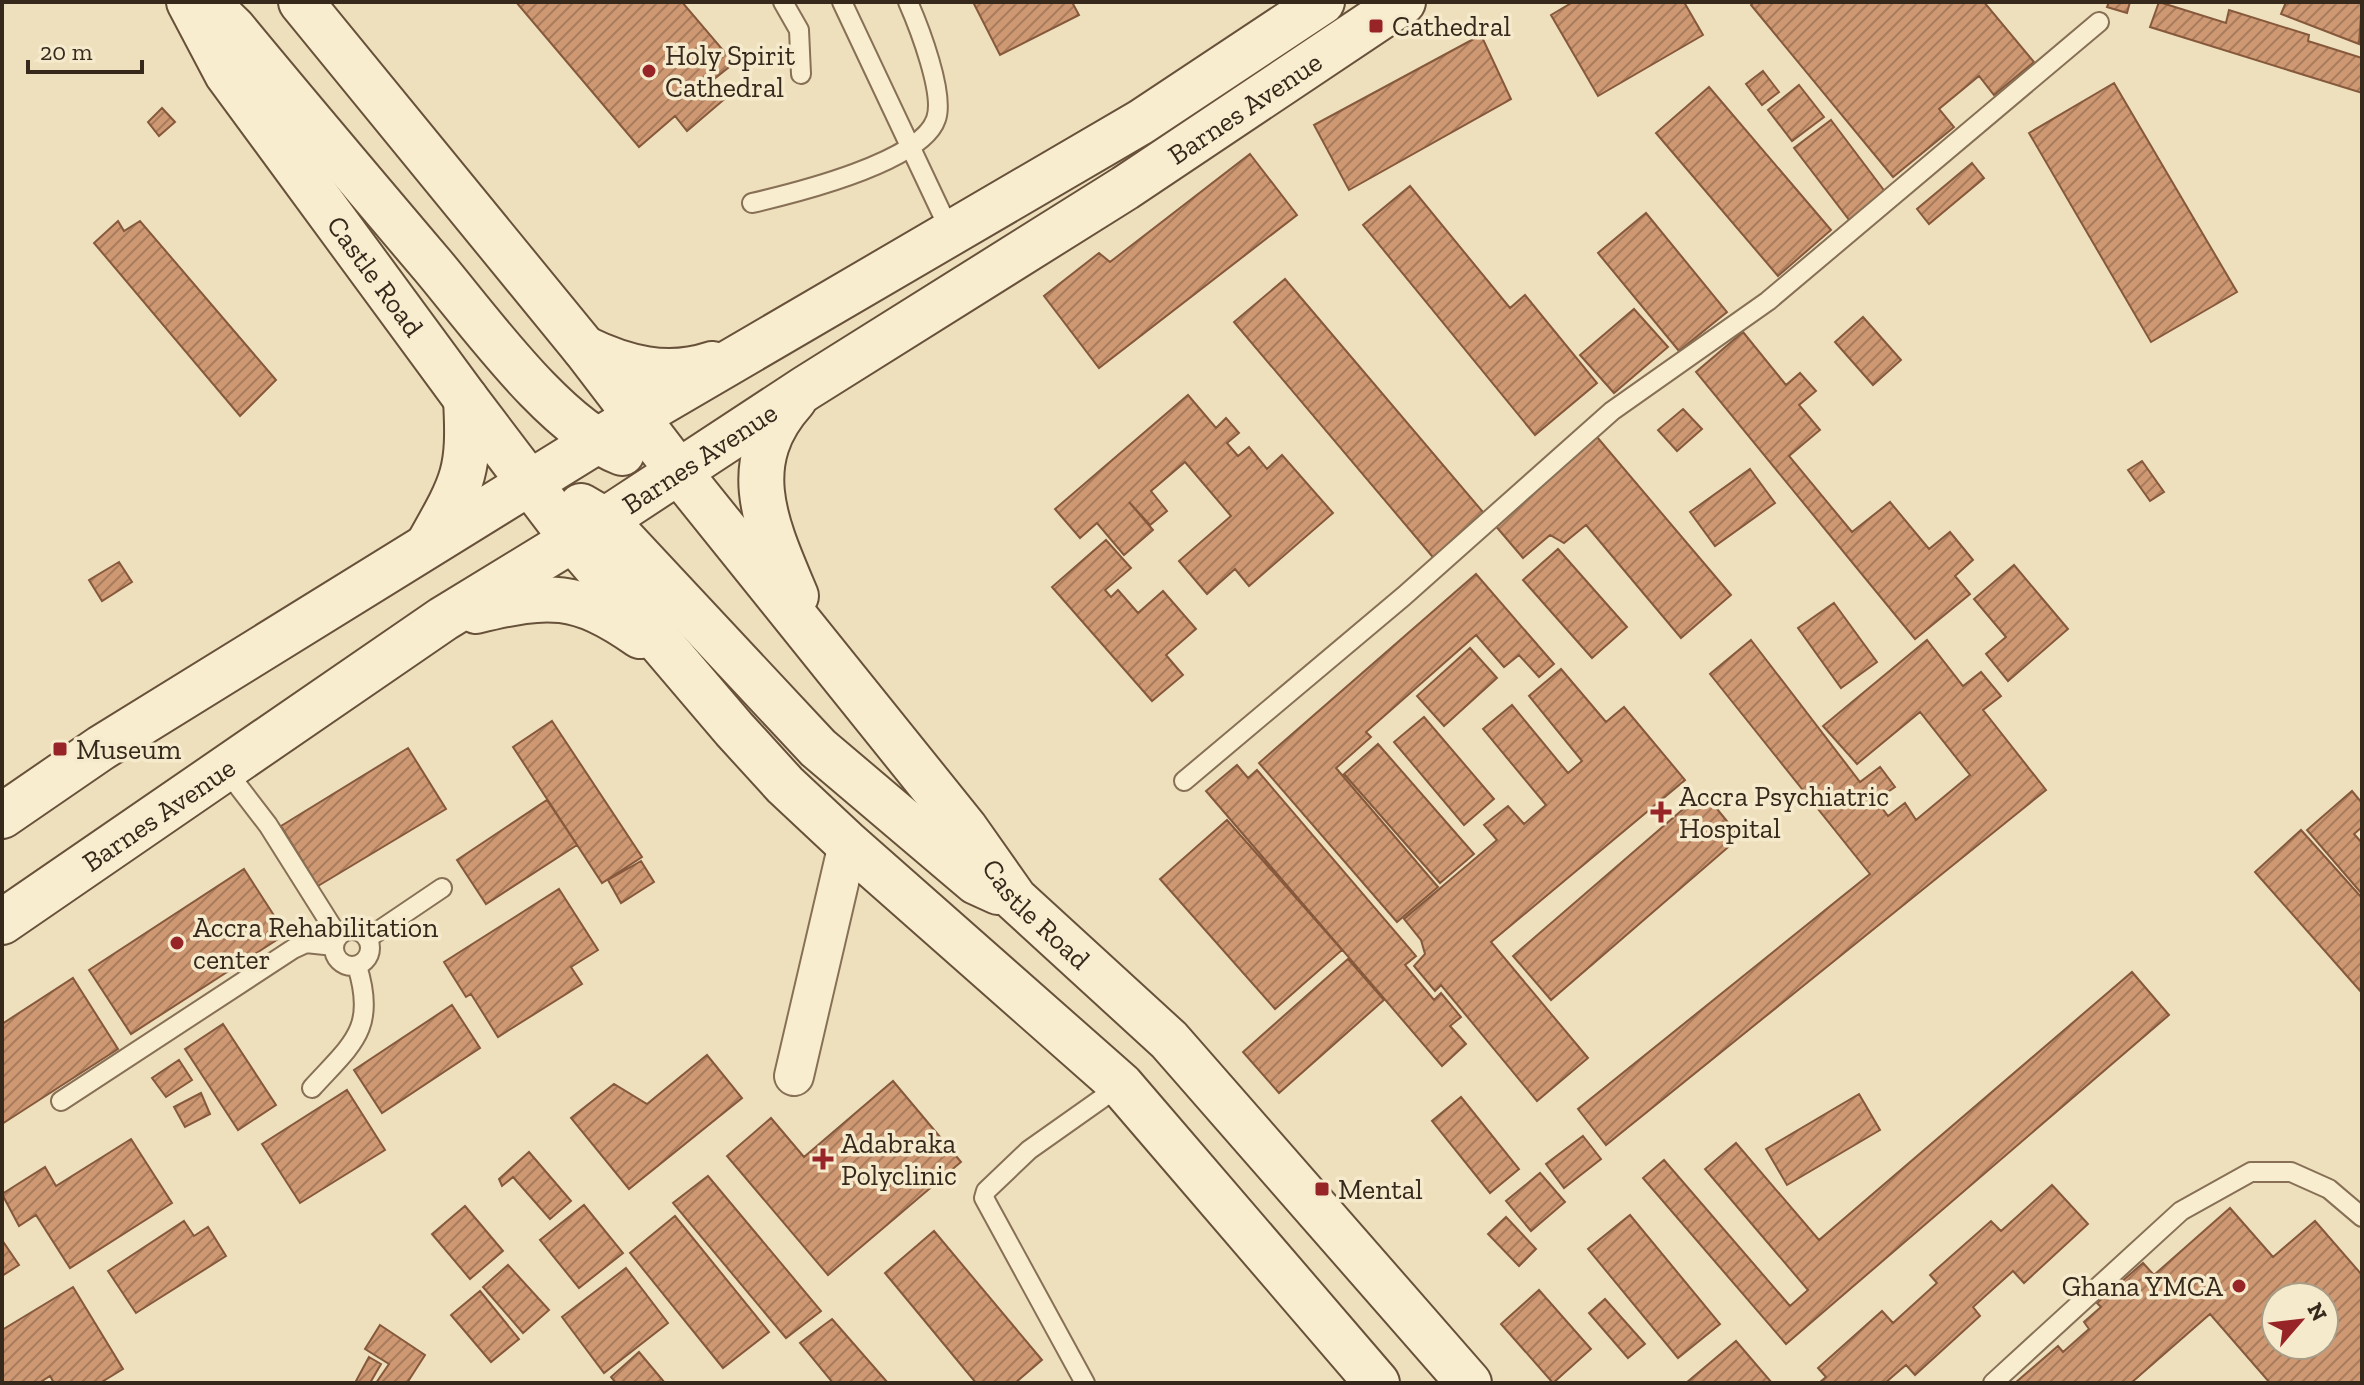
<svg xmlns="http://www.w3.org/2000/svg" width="2364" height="1385" viewBox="0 0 2364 1385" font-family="'Zilla Slab',serif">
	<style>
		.building { fill: url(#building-hatch); stroke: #86593c; stroke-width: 2; fill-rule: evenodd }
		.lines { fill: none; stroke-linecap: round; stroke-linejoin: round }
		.lane-casing { stroke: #877056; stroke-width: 22 }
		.street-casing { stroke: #877056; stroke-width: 42 }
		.secondary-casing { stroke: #68513a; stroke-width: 48 }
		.lane { stroke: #f9edd0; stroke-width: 18 }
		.street { stroke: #f9edd0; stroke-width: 38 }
		.secondary { stroke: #f9edd0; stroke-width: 44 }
		.poi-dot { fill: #972527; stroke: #f6eacd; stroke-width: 3 }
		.labels { text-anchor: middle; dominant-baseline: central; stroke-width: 7; stroke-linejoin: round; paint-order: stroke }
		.poi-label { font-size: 28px; fill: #36281b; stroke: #f6eacd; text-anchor: start }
		.street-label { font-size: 28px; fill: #36281b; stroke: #f6eacd }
	</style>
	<defs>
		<pattern id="building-hatch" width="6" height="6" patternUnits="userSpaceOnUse" patternTransform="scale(2)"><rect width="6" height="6" fill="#ce9872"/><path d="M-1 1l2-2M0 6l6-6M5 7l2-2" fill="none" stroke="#a87c5d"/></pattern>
	</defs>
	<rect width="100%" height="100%" fill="#eee0bd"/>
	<path class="building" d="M516 2H682L734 63 713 80 727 97 687 131 675 116 639 147Z
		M973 2H1072L1079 15 1000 55Z
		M1573 2H1684L1703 35 1598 96 1551 15Z
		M1754 2H1984L2034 62 1994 95 1979 76 1939 109 1954 127 1893 177 1751 5Z
		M2109 2H2130L2127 13 2107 7Z
		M2159 2 2226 23 2229 10 2309 35 2308 41 2362 58V93L2150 27Z
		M2286 2H2362L2359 44 2281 14Z
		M1481 35 1511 99 1349 190 1314 125Z
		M1763 71 1779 92 1762 105 1746 84Z
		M2114 83 2237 292 2151 342 2029 133Z
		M1799 85 1824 117 1792 141 1768 110Z
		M1709 87 1831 230 1778 276 1656 133Z
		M162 108 175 122 159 136 148 122Z
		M1831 120 1886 193 1850 221 1794 148Z
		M1250 154 1297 215 1099 368 1044 296 1099 253 1110 262Z
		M1972 163 1984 178 1929 224 1917 209Z
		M1410 186 1510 308 1525 295 1597 383 1535 435 1363 225Z
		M1646 213 1727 312 1679 351 1598 253Z
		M118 221 124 231 140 221 276 380 240 416 94 243Z
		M1285 279 1488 518 1437 562 1234 322Z
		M1634 309 1668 347 1614 393 1580 355Z
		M1863 317 1901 360 1873 385 1835 342Z
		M1743 332 1786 385 1800 373 1816 391 1799 405 1820 430 1789 456 1852 532 1890 502 1929 549 1950 532 1973 560 1955 576 1970 594 1915 639 1696 372Z
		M1188 395 1216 428 1226 418 1239 433 1227 443 1238 456 1249 447 1267 469 1282 455 1333 513 1249 586 1235 569 1207 594 1179 561 1231 516 1185 462 1151 491 1167 511 1150 525 1129 502 1153 530 1124 555 1097 523 1080 538 1055 509Z
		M1683 409 1702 429 1677 451 1658 430Z
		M1597 437 1731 595 1681 638 1586 525 1564 543 1550 535 1523 558 1494 524Z
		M2142 461 2164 492 2150 501 2128 470Z
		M1750 469 1775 503 1715 546 1690 512Z
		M1106 540 1131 568 1105 590 1111 597 1118 590 1138 613 1163 591 1196 629 1166 655 1183 675 1152 701 1052 587Z
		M1558 549 1627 627 1592 658 1523 580Z
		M119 562 132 582 102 601 89 580Z
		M2014 565 2068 629 2008 681 1986 654 2006 637 1974 599Z
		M1476 574 1554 664 1539 677 1519 655 1504 667 1476 635 1366 732 1371 737 1336 768 1438 887 1397 922 1259 763Z
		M1834 603 1877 662 1841 688 1798 628Z
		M1751 640 1860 782 1880 767 1895 787 1876 800 1888 816 1905 803 1916 820 1970 775 1920 712 1857 764 1823 726 1927 640 1963 686 1981 672 2001 696 1983 710 2046 790 1606 1145 1578 1109 1870 874 1710 674Z
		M1470 648 1497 678 1444 726 1417 696Z
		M1561 669 1606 722 1624 707 1685 780 1491 942 1588 1058 1537 1101 1441 985 1435 991 1414 966 1425 954 1421 940 1404 919 1497 840 1484 825 1508 806 1524 824 1546 805 1483 729 1512 705 1568 773 1582 761 1529 696Z
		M1424 717 1494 799 1464 825 1394 742Z
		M552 721 642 857 602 883 513 747Z
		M1378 744 1474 854 1440 883 1344 774Z
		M408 748 446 809 318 886 281 826Z
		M1237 765 1248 778 1257 770 1416 956 1405 965 1434 1000 1441 993 1461 1017 1450 1026 1466 1044 1442 1066 1206 791Z
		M2352 791 2362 803V827L2354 834 2362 843V894L2307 830Z
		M1703 792 1740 837 1551 1000 1513 956Z
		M547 800 577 845 486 904 457 860Z
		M1227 820 1342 950 1275 1009 1160 879Z
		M2301 830 2362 898V993L2255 872Z
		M641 861 654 882 621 903 608 880Z
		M244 869 286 934 131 1034 89 970Z
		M559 889 598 950 571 967 582 984 498 1037 471 994 466 997 444 962Z
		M1348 959 1384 1000 1279 1093 1243 1052Z
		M2132 972 2169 1015 1786 1344 1643 1178 1664 1160 1790 1306 1808 1290 1705 1169 1736 1143 1819 1240Z
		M73 978 118 1049 2 1124V1024Z
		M452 1005 480 1048 382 1113 354 1070Z
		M223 1024 276 1105 238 1130 185 1049Z
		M707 1055 742 1098 629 1189 571 1118 614 1084 647 1104Z
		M179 1060 192 1080 166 1097 152 1078Z
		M893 1081 961 1162 828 1275 727 1156 771 1118 804 1157Z
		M347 1090 385 1150 300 1203 262 1144Z
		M201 1093 210 1114 185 1127 174 1107Z
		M1859 1094 1880 1130 1787 1185 1766 1149Z
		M1461 1097 1519 1169 1490 1193 1432 1121Z
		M1583 1136 1601 1159 1564 1188 1546 1164Z
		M131 1139 172 1203 70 1268 36 1215 19 1226 2 1194 45 1167 56 1186Z
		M529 1152 571 1201 550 1219 513 1177 502 1186 499 1179Z
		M1540 1173 1565 1202 1531 1231 1506 1201Z
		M708 1176 821 1311 786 1338 673 1203Z
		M2052 1185 2088 1224 2024 1283 2013 1271 1973 1307 1980 1316 1915 1375 1906 1365 1885 1383H1819L1826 1377 1818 1368 1882 1311 1893 1323 1937 1283 1930 1275 1991 1221 2001 1231Z
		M584 1205 623 1253 579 1288 540 1240Z
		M465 1206 503 1251 470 1279 432 1234Z
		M2230 1208 2273 1257 2315 1221 2362 1275V1383H2270L2210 1314 2131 1383H2015L2058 1346 2063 1352 2089 1329 2084 1322 2101 1307 2097 1303 2143 1263 2154 1275ZM2276 1297H2324V1345H2276Z
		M1630 1215 1720 1324 1678 1358 1588 1249Z
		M675 1216 769 1332 723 1368 630 1253Z
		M1506 1217 1536 1249 1519 1266 1488 1234Z
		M184 1221 194 1236 208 1227 226 1256 136 1313 108 1271Z
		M934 1231 1042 1360 1015 1383H976L885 1273Z
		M2 1240 19 1265 2 1276Z
		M508 1265 549 1310 523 1333 483 1287Z
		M626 1268 668 1323 604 1373 562 1317Z
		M73 1287 123 1369 100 1383H54L50 1376 39 1383H2V1330Z
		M1539 1290 1591 1349 1553 1383 1501 1324Z
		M480 1291 519 1339 491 1362 451 1315Z
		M1605 1299 1645 1344 1628 1358 1589 1313Z
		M832 1319 888 1383H833L800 1343Z
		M380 1325 425 1355 407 1383H376L389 1364 365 1349Z
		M1736 1341 1772 1383H1686Z
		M639 1352 665 1383H616L611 1377Z
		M369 1357 381 1364 370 1383H360L356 1381Z"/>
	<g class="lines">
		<g class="lane-casing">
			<path id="lane" d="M783 2 799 30 801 74
				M842 2 951 233
				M752 203C795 193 922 162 936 119 945 94 919 27 908 2
				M225 769 268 825 338 936
				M1184 781 1404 596 1612 411 1768 301 2099 22
				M334 948a18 18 0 1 1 36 0a18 18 0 1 1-36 0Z
				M368 938 442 888
				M312 1088C352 1044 377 1029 357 966
				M61 1101 293 949 306 943 334 946
				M1085 1383 984 1198 986 1191 1029 1150 1121 1085
				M1993 1383 2181 1211 2251 1172H2291L2329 1189 2362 1217"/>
		</g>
		<g class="street-casing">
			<path id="street" d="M794 1076 848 844"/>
		</g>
		<g class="secondary-casing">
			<g id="secondary">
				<path id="s1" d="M189 2 227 74 466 399 573 540 734 729 785 785 848 844 1121 1085 1377 1383"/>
				<path id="s2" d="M301 2 584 348 678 471 965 828 1015 899 1169 1040 1469 1383"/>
				<path d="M207 3 233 28C299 108 366 187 433 266 480 322 555 427 622 453"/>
				<path d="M584 348C625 368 667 379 712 364"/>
				<path d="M794 400C736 464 767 527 796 596"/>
				<path d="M581 506 605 520 818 748 976 882 998 892"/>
				<path d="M429 543C464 481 470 471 466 399"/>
				<path d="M476 611C549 593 577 592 640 636"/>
				<path d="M2 816 101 748 636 417 1141 122 1322 2"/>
				<path id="s3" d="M2 922 443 619 605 520 806 388 1125 188 1403 2"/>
			</g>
		</g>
		<use href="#lane" class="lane"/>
		<use href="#street" class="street"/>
		<use href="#secondary" class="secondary"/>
	</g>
	<g class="poi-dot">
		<rect x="1368" y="18" width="16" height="16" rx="4"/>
		<circle cx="649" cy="71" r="8"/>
		<rect x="52" y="741" width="16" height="16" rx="4"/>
		<path d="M1657 800h8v8h8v8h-8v8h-8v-8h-8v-8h8z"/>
		<circle cx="177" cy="943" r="8"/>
		<path d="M819 1147h8v8h8v8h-8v8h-8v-8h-8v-8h8z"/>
		<rect x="1314" y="1181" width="16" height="16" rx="4"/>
		<circle cx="2239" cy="1286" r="8"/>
	</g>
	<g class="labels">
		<g class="poi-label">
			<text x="1392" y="26">Cathedral</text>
			<text x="665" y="55">Holy Spirit<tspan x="665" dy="32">Cathedral</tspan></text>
			<text x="76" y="749">Museum</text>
			<text x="1679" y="796">Accra Psychiatric<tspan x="1679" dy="32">Hospital</tspan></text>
			<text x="193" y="927">Accra Rehabilitation<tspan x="193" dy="32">center</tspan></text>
			<text x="841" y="1143">Adabraka<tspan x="841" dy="32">Polyclinic</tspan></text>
			<text x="1338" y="1189">Mental</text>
			<text x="2223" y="1286" text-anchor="end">Ghana YMCA</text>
		</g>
		<g class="street-label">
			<text stroke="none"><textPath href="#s3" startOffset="1486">Barnes Avenue</textPath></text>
			<text stroke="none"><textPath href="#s1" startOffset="332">Castle Road</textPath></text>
			<text stroke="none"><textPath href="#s3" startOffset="838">Barnes Avenue</textPath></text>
			<text stroke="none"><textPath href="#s3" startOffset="190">Barnes Avenue</textPath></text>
			<text stroke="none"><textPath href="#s2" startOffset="1172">Castle Road</textPath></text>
		</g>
	</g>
	<rect width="2364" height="1385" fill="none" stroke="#36281b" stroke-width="8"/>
	<g transform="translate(2300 1321) rotate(62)"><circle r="38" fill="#f6eacd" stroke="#a99c86" stroke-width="2"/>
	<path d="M0-6L14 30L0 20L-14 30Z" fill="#972527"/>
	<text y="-12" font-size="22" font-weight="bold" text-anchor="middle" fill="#36281b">N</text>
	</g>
	<path d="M28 60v12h114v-12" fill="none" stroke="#36281b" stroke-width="4"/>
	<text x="40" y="60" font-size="24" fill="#36281b" stroke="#f6eacd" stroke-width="6" paint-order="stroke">20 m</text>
</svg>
